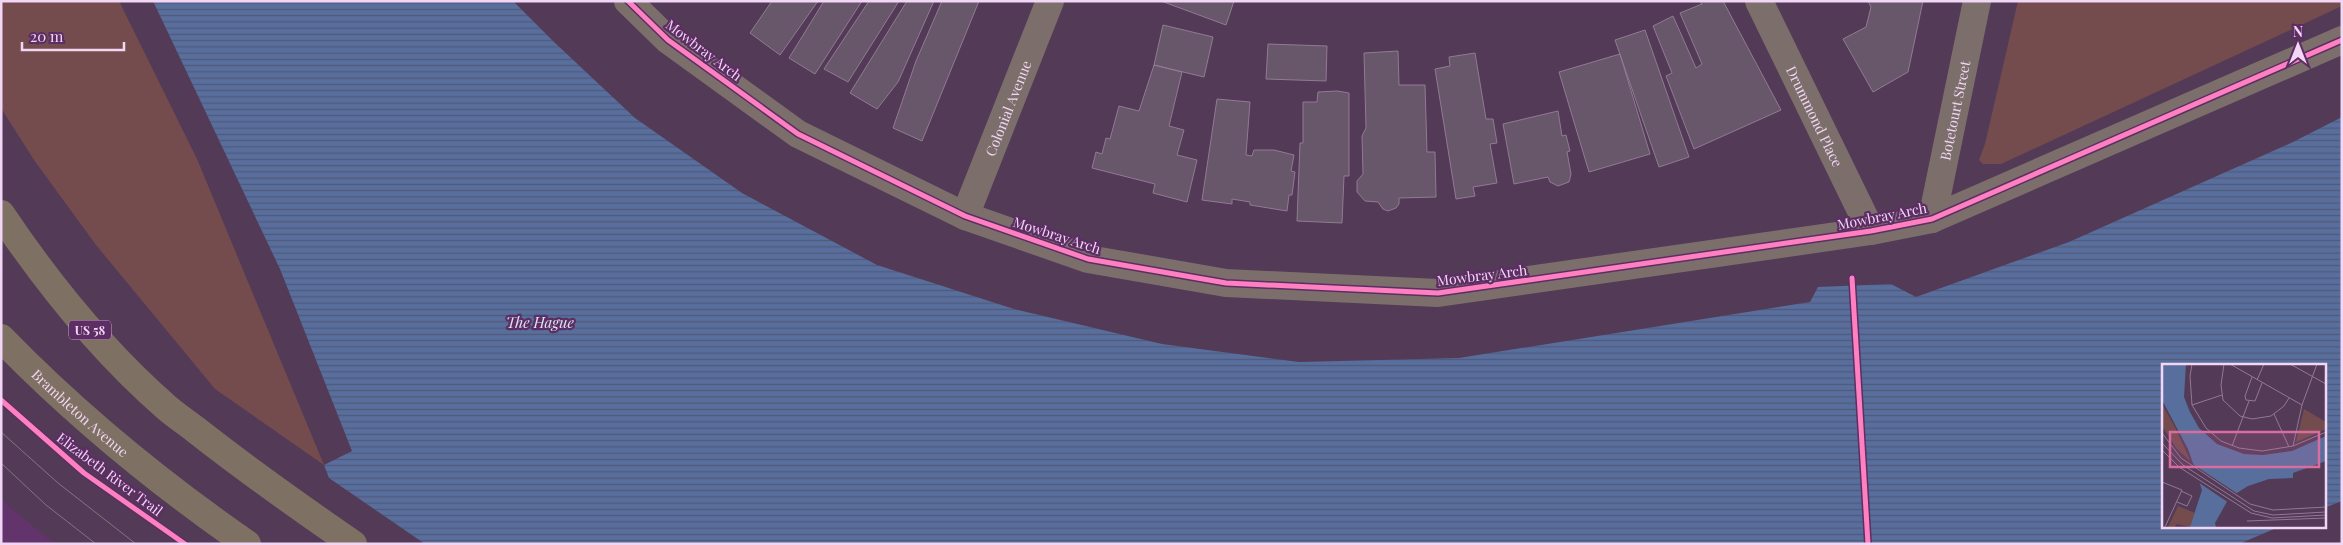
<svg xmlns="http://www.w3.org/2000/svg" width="2343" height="545" viewBox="0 0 2343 545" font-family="'Playfair Display',serif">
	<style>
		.built { fill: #63336b }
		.green { fill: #744c4e }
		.water { fill: url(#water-rules) }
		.pier { fill: #533a57 }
		.building { fill: #68566b; stroke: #917b94 }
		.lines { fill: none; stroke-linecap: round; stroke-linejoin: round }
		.minor { stroke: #7c6f6b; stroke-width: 28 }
		.primary { stroke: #7e7062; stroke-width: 28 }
		.tram { stroke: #83767c; stroke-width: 1 }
		.cycleway-casing { stroke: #5c2e63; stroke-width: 8 }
		.cycleway { stroke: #ff80c0; stroke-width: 5 }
		.labels { text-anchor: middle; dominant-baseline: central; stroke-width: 4.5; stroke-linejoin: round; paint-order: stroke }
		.shield { fill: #5c2e63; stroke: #c5a4c9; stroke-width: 1 }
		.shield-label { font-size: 12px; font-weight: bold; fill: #f2d6f5 }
		.street-label { font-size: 14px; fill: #f2d6f5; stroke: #5c2e63 }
		.water-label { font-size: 15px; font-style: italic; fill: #dbe4f3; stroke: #5c2e63 }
		.inset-road { fill: none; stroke: #937896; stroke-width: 1 }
		.view { fill: #d86ea0; fill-opacity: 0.15; stroke: #d86ea0; stroke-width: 2.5 }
		.inset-edge { fill: none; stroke: #f2d6f5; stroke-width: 2.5 }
	</style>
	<defs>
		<pattern id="water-rules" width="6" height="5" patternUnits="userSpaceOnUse" patternTransform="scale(1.25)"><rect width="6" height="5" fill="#586e9d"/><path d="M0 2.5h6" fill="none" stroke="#515978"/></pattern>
	</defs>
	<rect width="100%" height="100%" fill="#533a57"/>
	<path class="built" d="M1 499 13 510 55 544H1Z"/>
	<path class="green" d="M1 1H119L197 159 324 465 215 389 96 245 34 160 1 108Z
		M2018 1H2342V6L2001 164H1983L1979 160 1985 144Z"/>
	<path class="water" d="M153 1H513L554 42 635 118 742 193 877 265 1014 309 1162 344 1299 362 1459 358 1810 302 1818 287 1891 284 1916 297 2069 242 2293 142 2342 117V501L2324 508V365H2163V526H2281L2239 544H354L324 465 352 451 280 269Z"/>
	<path class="pier" d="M326 476 425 544H351Z"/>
	<path class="building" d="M772 1H818L780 55 750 33Z
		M824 1H862L815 74 789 58Z
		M869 1H899L848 82 824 69Z
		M907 1H934L898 82 877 109 850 93Z
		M942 1H979L922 141 893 128 916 61Z
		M1161 1H1234L1226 25Z
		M1700 1H1723L1781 110 1694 149 1666 76 1672 73 1653 26 1673 16 1696 68 1702 64 1680 13 1702 4Z
		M1868 1H1923L1908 72 1873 92 1843 39 1866 27 1871 7Z
		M1163 25 1213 37 1204 77 1154 65Z
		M1645 30 1689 157 1659 167 1615 40Z
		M1268 44 1327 46 1326 81 1266 79Z
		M1398 51 1399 85H1425L1427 152H1435L1436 197 1399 198V204L1396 208 1388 211 1383 209 1378 202 1365 201 1357 192V181L1363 174 1362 136 1366 128 1364 53Z
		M1475 53 1486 119H1493L1497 143 1490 144 1497 183 1473 187 1475 196 1456 199 1435 69 1450 66 1449 57Z
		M1620 54 1650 154 1589 172 1559 72Z
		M1154 65 1182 72 1169 126 1184 130 1177 155 1197 160 1187 202 1153 193 1155 184 1092 168 1096 152 1102 154 1106 138 1110 139 1119 106 1139 111Z
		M1337 91 1349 93V176H1344L1342 223 1297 221 1300 143H1303V102H1317L1318 92Z
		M1217 99 1250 102 1246 155 1252 156 1254 150H1274L1294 155 1291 171 1295 172 1292 195H1289L1287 211 1250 205V202L1232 199V204L1202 200Z
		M1558 111 1562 136 1566 135 1570 151 1567 152 1571 174 1569 182 1558 186 1550 182 1548 177 1514 184 1503 124Z"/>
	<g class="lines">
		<g class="minor">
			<path d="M628 1 668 40 798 134 965 216 1088 259 1226 283 1438 293 1871 231 1932 219 2342 40"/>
			<path id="s1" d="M1759 1 1871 231"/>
			<path id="s2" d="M965 216 1050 1"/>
			<path id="s3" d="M1932 219 1977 1"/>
		</g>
		<g class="primary">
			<path d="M1 214C48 284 102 351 166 407 175 415 186 422 196 430 247 470 299 507 353 544"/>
			<path id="s4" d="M1 338C76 415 159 483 247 544"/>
		</g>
		<path class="tram" d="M1 432 58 483 136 544
			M1 463 46 505 96 544"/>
		<g class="cycleway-casing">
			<path id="cycleway" d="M628 1 668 40 798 134 965 216 1088 259 1226 283 1438 293 1871 231 1932 219 2342 40
				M1852 278 1868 544
				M1 400 84 473 185 544"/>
		</g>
		<use href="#cycleway" class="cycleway"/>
	</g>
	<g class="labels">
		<rect class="shield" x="69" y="320.5" width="42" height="19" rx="4"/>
		<g class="shield-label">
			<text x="90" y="330">US 58</text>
		</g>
		<g class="street-label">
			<text transform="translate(704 50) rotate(37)">Mowbray Arch</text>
			<text stroke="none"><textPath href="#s2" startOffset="116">Colonial Avenue</textPath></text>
			<text stroke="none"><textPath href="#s3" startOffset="111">Botetourt Street</textPath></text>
			<text stroke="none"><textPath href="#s1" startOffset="128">Drummond Place</textPath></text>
			<text transform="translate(1882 216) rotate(-11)">Mowbray Arch</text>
			<text transform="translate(1057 235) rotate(18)">Mowbray Arch</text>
			<text transform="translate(1482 275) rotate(-7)">Mowbray Arch</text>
			<text stroke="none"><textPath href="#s4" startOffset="109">Brambleton Avenue</textPath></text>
			<text transform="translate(110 474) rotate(37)">Elizabeth River Trail</text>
		</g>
		<g class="water-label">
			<text x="540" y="322">The Hague</text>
		</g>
	</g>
	<g transform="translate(2162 364)">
		<rect width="164" height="164" fill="#533a57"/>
		<path d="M0 40 13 63 29 98 14 84 0 62ZM142 45 164 58V65L134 78ZM16 142 33 149 28 163 15 160 13 163H6Z" fill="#744c4e"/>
		<path d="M0 0H24L22 33 28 48 37 64 55 80 82 90 101 91 130 87 164 72V97L131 109V114L107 115 86 122 67 134 53 159 54 163H28L40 126 26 85 0 36Z" fill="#586e9d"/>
		<path d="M26 97 76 130 67 139 33 116Z" fill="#533a57"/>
		<path class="inset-road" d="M30 0 28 12 30 41 44 64 59 77 77 84 100 87 131 82 164 68M62 0 59 21 61 36 78 52 90 55 109 52 122 42 127 34M68 0 140 41M128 0 164 20M90 13 83 32 84 36 93 37 100 19M95 16 102 0M30 41 60 31M112 50 127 83M0 69 19 94 88 140 111 146 164 143M0 79 21 101 92 147 111 151 164 148M70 82 87 37M131 82 140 41 155 0M0 86 17 103 89 149 110 154 164 151M0 118 20 126 3 163M15 138 25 142 30 132 19 127M85 157 164 154"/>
		<path class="view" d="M8 68H157V103H8Z"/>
		<rect width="164" height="164" class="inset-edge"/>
	</g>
	<rect width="2343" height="545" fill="none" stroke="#f2d6f5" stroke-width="5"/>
	<g transform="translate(2298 45)" stroke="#5c2e63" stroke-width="4" paint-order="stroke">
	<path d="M0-4L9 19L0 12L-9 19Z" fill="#f2d6f5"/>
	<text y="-8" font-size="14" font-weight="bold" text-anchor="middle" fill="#f2d6f5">N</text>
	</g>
	<path d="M22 42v8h102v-8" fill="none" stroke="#f2d6f5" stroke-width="2.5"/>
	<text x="30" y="42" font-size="15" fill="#f2d6f5" stroke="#5c2e63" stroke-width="4" paint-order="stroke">20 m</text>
</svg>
